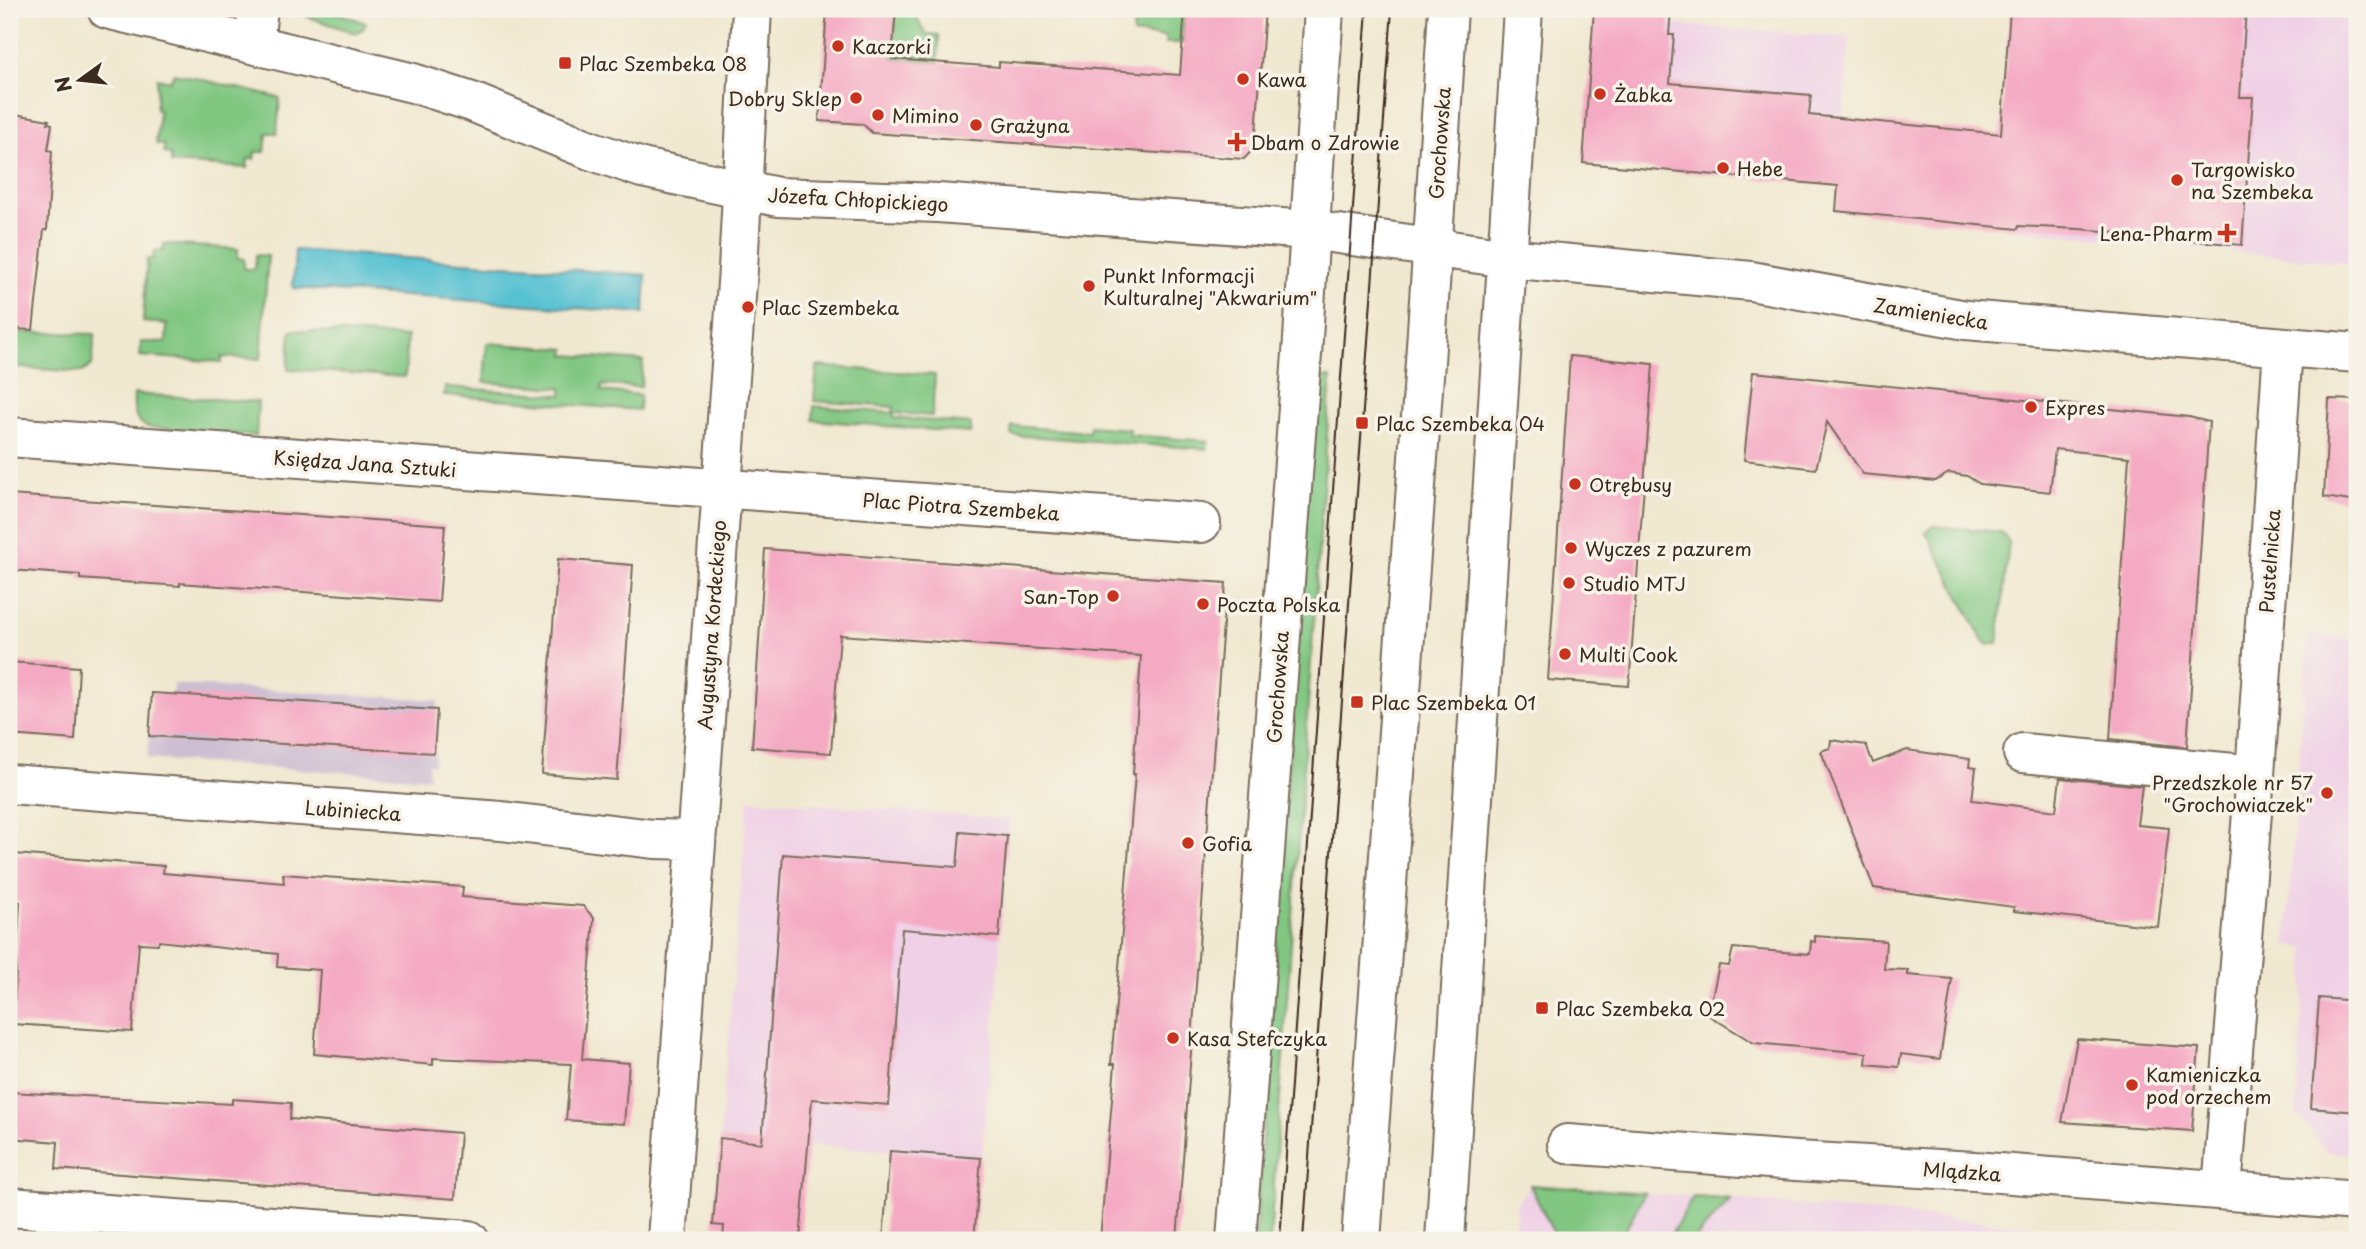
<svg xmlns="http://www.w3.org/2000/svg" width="2366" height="1249" viewBox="0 0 2366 1249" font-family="'Playpen Sans',sans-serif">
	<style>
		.built { fill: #efd0e6 }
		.industrial { fill: #cdbed2 }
		.green { fill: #81c782; stroke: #5e7850; stroke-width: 2 }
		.water { fill: #57c1d2; stroke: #497678; stroke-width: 2 }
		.building { fill: #f5aac4 }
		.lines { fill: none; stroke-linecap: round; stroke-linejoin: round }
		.minor-casing { stroke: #7a6c5c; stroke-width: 42 }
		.major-casing { stroke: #7a6c5c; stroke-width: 42 }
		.minor { stroke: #fff; stroke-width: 38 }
		.major { stroke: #fff; stroke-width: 38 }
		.tram { stroke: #3b2a1e; stroke-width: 2 }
		.poi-dot { fill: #c8321e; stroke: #f7f3e8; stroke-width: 2.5 }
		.labels { text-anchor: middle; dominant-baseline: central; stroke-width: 7; stroke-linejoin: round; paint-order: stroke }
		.poi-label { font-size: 19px; fill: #3b2a1e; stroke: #f7f3e8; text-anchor: start }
		.street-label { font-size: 19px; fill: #3b2a1e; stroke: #f7f3e8 }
	</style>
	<rect width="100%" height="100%" fill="#f7f3e8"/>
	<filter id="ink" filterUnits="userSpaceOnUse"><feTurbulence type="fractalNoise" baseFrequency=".0143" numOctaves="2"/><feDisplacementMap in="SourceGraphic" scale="14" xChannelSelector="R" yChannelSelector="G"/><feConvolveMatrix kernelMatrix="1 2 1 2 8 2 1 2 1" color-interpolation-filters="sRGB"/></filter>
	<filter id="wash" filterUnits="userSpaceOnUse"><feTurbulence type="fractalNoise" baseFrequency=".00686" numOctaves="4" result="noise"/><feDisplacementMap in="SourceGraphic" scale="28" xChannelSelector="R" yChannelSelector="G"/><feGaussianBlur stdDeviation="1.57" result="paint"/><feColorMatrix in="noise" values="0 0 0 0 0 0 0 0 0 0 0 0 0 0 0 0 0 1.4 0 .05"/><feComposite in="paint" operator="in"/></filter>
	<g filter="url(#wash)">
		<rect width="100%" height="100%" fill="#f0e8d0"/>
		<path class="built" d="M2010 9H2357V264L1993 227Z
			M1594 19 1850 37 1838 185 1587 164 1583 157Z
			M2308 635 2357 640V1154L2327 1152 2296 1113 2306 948 2286 945Z
			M748 799 1009 819 992 1054 981 1158 720 1138Z
			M1530 1185 1731 1199 2030 1226 2029 1240H1515L1516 1205Z"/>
		<path class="industrial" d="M173 684 438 700 434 765 428 764 429 778 147 759 149 736H171Z"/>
		<path class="green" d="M296 9H327L366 23 363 29 355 33 308 17Z
			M896 9H912L926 34 939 35 938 62 892 59Z
			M1135 9H1185L1182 43H1166V37L1133 34Z
			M174 73 280 98 277 133H267L265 152H255L254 159H248L247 168 171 163V155L164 153V145L156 144 159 110 156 109 157 78 170 81Z
			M164 244 238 249V258L244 259V269H255L256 255 268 256 261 359 222 357V362L140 356 141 342H166L167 324 143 322 147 259H153L154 251H163Z
			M291 330 407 337 405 377 288 369Z
			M9 332 95 334 92 365 82 372 9 367Z
			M487 343 566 349 565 355 643 361 641 387 603 385 601 391 640 395 639 410 444 395 445 387 562 395V388L484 382Z
			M817 366 935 375 932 416 894 413V418L971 424 970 433 813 420 814 406 893 413 894 407 814 401Z
			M1316 377 1331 378 1270 1240H1255Z
			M134 394 258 402 256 436 147 427C133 419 133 409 134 394Z
			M1012 426 1089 432 1090 426 1129 429V435L1208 441 1207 449 1011 435Z
			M1933 526 2001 532 2009 542 1998 643 1989 645 1982 639 1926 532Z
			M1530 1185 1645 1193 1620 1240H1557Z
			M1693 1197 1731 1199 1694 1240H1668Z"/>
		<path class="water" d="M295 250 646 275 644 313 293 288Z"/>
		<g id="blocks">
			<path class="building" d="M827 9H896L892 59 999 67V62L1180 75 1185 9H1265L1255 147 1244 159 872 133 863 124 819 121Z
				M1594 9H1671L1669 35H1674L1670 83 1811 95 1809 115 2001 134 2010 9H2246L2240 97H2253L2242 245 2127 235V233L2079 229 2019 226 2018 229 1836 211 1838 186 1583 163Z
				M9 113 49 120 48 123 52 124 48 150 52 151 47 230H44L33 330 9 329Z
				M1570 356 1653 364 1629 686 1548 680Z
				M1753 372 2189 417 2209 422 2187 747 2110 739 2129 457 2055 449 2050 492 1980 484 1967 476 1949 473 1935 481 1863 474 1827 422 1816 469 1744 460Z
				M2329 399 2357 400V502L2324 497Z
				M9 495 445 525 439 602 180 583V586L80 579V575L9 570Z
				M765 549 1226 583 1177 1240H1100L1115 1064H1111L1135 774H1133L1141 656 840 635 831 753 752 747Z
				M558 559 633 565 617 780 542 774Z
				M9 662 79 667 75 740 9 735Z
				M152 693 437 710 434 753 149 736Z
				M1831 740 1866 745 1873 763 1907 750 1970 759 1969 767 1976 768 1972 800 2056 811 2060 778 2142 786 2137 825 2169 828 2158 927 2014 911V907L1874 888 1821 751 1830 748Z
				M960 832 1007 836 999 937 902 929 889 1105 812 1099 800 1240H723L724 1226 713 1225 720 1138 762 1143 783 854 957 867Z
				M14 854 164 866 163 873 284 883 283 874 463 887 462 897 583 906 594 918 582 1059 629 1063 624 1124 566 1120 571 1064 433 1058V1065L314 1054 320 970 277 967 278 954 159 941 158 944 139 943 132 1032 13 1024 20 902 11 901Z
				M1815 936 1886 941 1884 969 1908 970V975L1952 979 1940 1059 1901 1054 1899 1067 1866 1064 1867 1053 1754 1043 1708 1015 1719 965 1729 966 1733 948 1810 954 1811 941 1815 942Z
				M2319 998 2357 1001V1112L2311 1108Z
				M2077 1039 2199 1048 2192 1131 2062 1122Z
				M9 1092 232 1104V1099L291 1103 290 1119 460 1133 455 1199 56 1169 58 1142 9 1138Z
				M890 1151 981 1158 974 1240H883Z"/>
		</g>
	</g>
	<g filter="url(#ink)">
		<use href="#blocks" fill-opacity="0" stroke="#7a6c5c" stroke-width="2"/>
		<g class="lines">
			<g class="minor-casing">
				<path id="minor" d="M107 9 413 83 472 102 590 150 642 168 778 197 938 203 1310 230 1507 258 1751 281 1966 320 2357 353
					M254 43 258 9
					M9 437 1201 523
					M2023 753 2255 775
					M9 784 501 821 654 839 696 840
					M1567 1144 1796 1161 1974 1171 2357 1201
					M2222 1190 2255 775 2283 347
					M9 1207 469 1240
					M667 1240 738 269 752 9
					M1236 1240 1302 354 1324 9"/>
			</g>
			<g class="major-casing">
				<path id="major" d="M1361 1240 1425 362 1448 9
					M1445 1240 1523 9"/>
			</g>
			<use href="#minor" class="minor"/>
			<use href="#major" class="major"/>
			<path class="tram" d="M1280 1240 1367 9
				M1303 1240 1392 9"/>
		</g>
	</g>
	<g class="poi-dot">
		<circle cx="838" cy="46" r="7"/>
		<rect x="558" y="56" width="14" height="14" rx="3.5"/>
		<circle cx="1243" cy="79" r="7"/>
		<circle cx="1600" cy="94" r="7"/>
		<circle cx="856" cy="98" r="7"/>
		<circle cx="878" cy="115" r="7"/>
		<circle cx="976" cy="125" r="7"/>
		<path d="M1233.5 131.5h7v7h7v7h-7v7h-7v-7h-7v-7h7z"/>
		<circle cx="1723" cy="168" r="7"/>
		<circle cx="2177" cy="180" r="7"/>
		<path d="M2223.5 222.5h7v7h7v7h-7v7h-7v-7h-7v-7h7z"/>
		<circle cx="1089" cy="286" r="7"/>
		<circle cx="748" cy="307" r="7"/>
		<circle cx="2031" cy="407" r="7"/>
		<rect x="1355" y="416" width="14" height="14" rx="3.5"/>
		<circle cx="1575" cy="484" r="7"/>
		<circle cx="1571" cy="548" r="7"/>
		<circle cx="1569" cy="583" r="7"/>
		<circle cx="1113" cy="596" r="7"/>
		<circle cx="1203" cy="604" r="7"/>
		<circle cx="1565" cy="654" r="7"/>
		<rect x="1350" y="695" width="14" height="14" rx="3.5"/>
		<circle cx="2327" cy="793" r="7"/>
		<circle cx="1188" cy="843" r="7"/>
		<rect x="1535" y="1001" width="14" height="14" rx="3.5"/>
		<circle cx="1173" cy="1038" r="7"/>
		<circle cx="2132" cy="1085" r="7"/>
	</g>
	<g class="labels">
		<g class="poi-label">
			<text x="852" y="46">Kaczorki</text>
			<text x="579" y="63">Plac Szembeka 08</text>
			<text x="1257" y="79">Kawa</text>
			<text x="1614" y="94">Żabka</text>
			<text x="842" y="98" text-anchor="end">Dobry Sklep</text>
			<text x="892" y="115">Mimino</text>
			<text x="990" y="125">Grażyna</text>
			<text x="1251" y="142">Dbam o Zdrowie</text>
			<text x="1737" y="168">Hebe</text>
			<text x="2191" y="169">Targowisko<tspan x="2191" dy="22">na Szembeka</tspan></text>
			<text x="2213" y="233" text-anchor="end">Lena-Pharm</text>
			<text x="1103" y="275">Punkt Informacji<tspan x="1103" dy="22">Kulturalnej "Akwarium"</tspan></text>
			<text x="762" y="307">Plac Szembeka</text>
			<text x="2045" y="407">Expres</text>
			<text x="1376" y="423">Plac Szembeka 04</text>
			<text x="1589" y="484">Otrębusy</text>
			<text x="1585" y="548">Wyczes z pazurem</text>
			<text x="1583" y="583">Studio MTJ</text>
			<text x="1099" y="596" text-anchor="end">San-Top</text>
			<text x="1217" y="604">Poczta Polska</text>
			<text x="1579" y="654">Multi Cook</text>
			<text x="1371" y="702">Plac Szembeka 01</text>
			<text x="2313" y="782" text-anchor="end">Przedszkole nr 57<tspan x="2313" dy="22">"Grochowiaczek"</tspan></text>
			<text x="1202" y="843">Gofia</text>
			<text x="1556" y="1008">Plac Szembeka 02</text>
			<text x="1187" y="1038">Kasa Stefczyka</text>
			<text x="2146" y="1074">Kamieniczka<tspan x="2146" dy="22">pod orzechem</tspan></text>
		</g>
		<g class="street-label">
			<text transform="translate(1439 143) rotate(-86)">Grochowska</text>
			<text transform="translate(858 199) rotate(3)">Józefa Chłopickiego</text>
			<text transform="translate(1931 313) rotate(9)">Zamieniecka</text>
			<text transform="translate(365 463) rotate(4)">Księdza Jana Sztuki</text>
			<text transform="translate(961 506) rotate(4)">Plac Piotra Szembeka</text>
			<text transform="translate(2269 561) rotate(-86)">Pustelnicka</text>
			<text transform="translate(711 625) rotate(-86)">Augustyna Kordeckiego</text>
			<text transform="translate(1277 687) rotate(-86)">Grochowska</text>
			<text transform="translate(353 810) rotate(4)">Lubiniecka</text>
			<text transform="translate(1962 1171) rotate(4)">Mlądzka</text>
		</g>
	</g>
	<rect width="2366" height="1249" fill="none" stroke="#f7f3e8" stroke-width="35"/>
	<g transform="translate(80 80) rotate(255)" stroke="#f7f3e8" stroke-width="5" paint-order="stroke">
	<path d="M0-5L12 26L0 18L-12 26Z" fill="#3b2a1e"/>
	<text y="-10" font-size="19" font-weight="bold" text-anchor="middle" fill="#3b2a1e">N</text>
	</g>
</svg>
